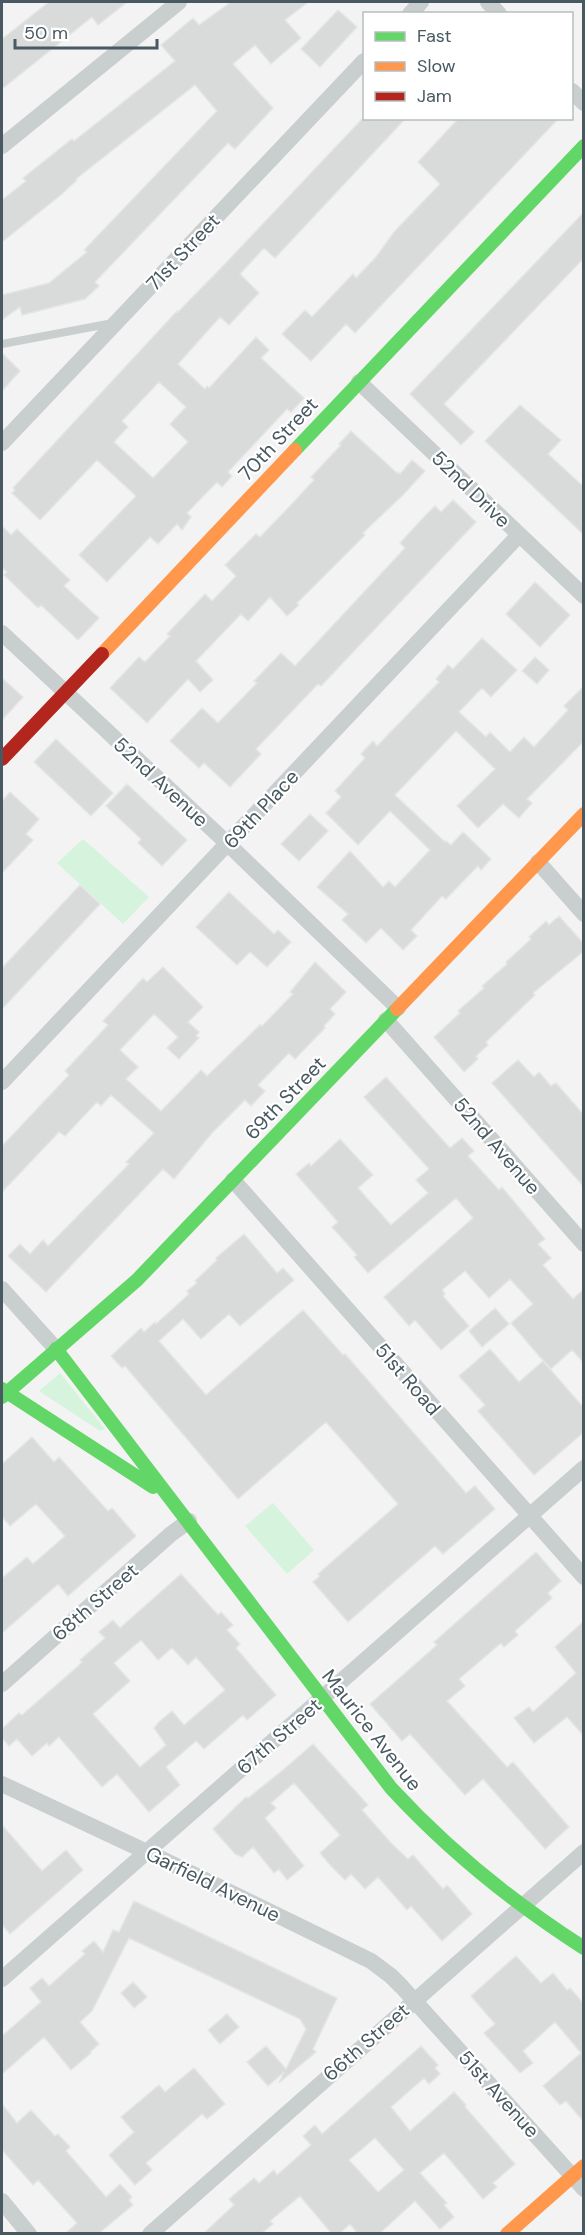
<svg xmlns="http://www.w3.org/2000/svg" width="585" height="2235" viewBox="0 0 585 2235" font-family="'DM Sans',sans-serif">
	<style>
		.green { fill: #d6f3dd }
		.building { fill: #d9dbdb; stroke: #e4e5e5; stroke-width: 1.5; fill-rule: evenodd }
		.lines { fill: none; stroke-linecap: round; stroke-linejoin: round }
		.lane { stroke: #c9cecf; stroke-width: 8 }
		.street { stroke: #c9cecf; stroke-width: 16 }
		.fast { stroke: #63d668; stroke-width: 14 }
		.slow { stroke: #ff974d; stroke-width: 14 }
		.jam { stroke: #b3261e; stroke-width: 14 }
		.labels { text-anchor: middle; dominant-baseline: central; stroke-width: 4.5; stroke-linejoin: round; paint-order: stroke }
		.street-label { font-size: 20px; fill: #485961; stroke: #fff }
	</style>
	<rect width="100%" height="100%" fill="#f3f3f3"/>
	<path class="green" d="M83 839 149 897 123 924 57 863Z
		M60 1373 105 1429 100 1431 39 1391Z
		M273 1503 314 1550 287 1574 245 1526Z"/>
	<path class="building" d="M49 2H127L98 25 92 17 2 89V39Z
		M231 2H308L285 20 301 38 271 64 255 45 233 64 273 108 235 149 228 143 95 282 99 286 85 299 22 315 20 307 2 320V295L49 283 87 252 84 250 217 111 195 85 76 179 77 180 62 194 2 242V200L26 181 23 178 72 139 74 141 175 61 161 45 193 18 199 25Z
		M338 10 357 27 320 67 301 49Z
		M363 118H406L275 258 264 248 240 274 259 293 229 325 220 317 178 364 205 389 207 386 209 388 256 337 269 350 261 358 304 398 291 412 287 409 228 472 232 476 222 487 217 482 187 513 191 517 182 530 177 524 158 544 150 537 107 582 79 555 136 496 97 460 40 520 12 493 15 490 13 488 177 311 178 312 223 266ZM159 382 186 407 170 424 188 442 153 478 114 442 128 427 122 421Z
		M459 118H559L355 333 346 324 311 361 282 334 305 310 312 317 353 274 356 278 376 257 394 232 440 184 418 162Z
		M584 212V258L444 404 474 432 461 445 410 394Z
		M2 353 20 371 2 391Z
		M520 405 561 440 548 454 584 487V535L485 441Z
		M351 431 397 473 398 472 400 474 412 460 425 471 404 494 363 533 365 535 297 603 299 605 287 616 270 597 248 621 241 614 196 661 213 680 200 692 188 679 147 723 110 688 139 657 145 662 170 636 167 634 205 594 212 601 236 576 225 565 256 534 260 537 290 506 314 480 311 477 341 445 339 444Z
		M453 500 476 522 321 686 318 684 256 749 261 754 230 787 204 763 199 768 170 741 202 708 218 723 257 683 254 681 281 653 295 666 405 548 400 543 423 518 435 506 441 512Z
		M2 526 11 535 17 529 70 580 64 586 99 618 78 640 41 605 38 608 4 575 7 572 2 568Z
		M535 582 570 615 540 647 506 614Z
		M482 638 517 670 491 697 482 688 459 712 486 737 490 732 510 752 524 737 534 747 568 710 564 706 584 686V741L527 799 532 803 519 818 503 804 478 828 457 806 495 769 456 731 395 795 445 842 446 841 451 845 463 832 491 859 481 870 478 866 446 899 442 896 411 930 417 936 403 950 381 928 366 943 342 920 348 914 317 887 350 851 383 887 389 881 395 887 430 850 390 811 358 845 326 813 341 797 335 791 365 758 361 754 373 741 377 746 439 682 436 679 448 665 453 669Z
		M535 657 549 670 537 684 522 671Z
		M2 678 23 697 2 720Z
		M56 739 113 793 91 816 34 762Z
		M127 784 187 840 162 866 138 843 141 839 106 806Z
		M10 792 39 819 26 834 33 840 2 873V801Z
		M310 814 328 831 299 861 281 844Z
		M80 885 100 904 2 1009V968Z
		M229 892 274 934 278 930 291 942 267 967 250 952 237 965 196 927Z
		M559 916 584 944V951L533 993 535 995 486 1042 488 1045 476 1056 478 1059 464 1072 434 1037 460 1013 458 1011 484 988 482 986 507 964 506 962 531 939 529 937 546 921 549 925Z
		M315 962 346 992 330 1009 335 1014 324 1026 325 1028 295 1059 289 1053 258 1085 265 1091 251 1106 245 1100 212 1133 174 1179 163 1169 46 1292 8 1256 20 1244 30 1254 43 1240 48 1246 129 1164 126 1162 154 1133 111 1095 101 1106 97 1102 65 1136 59 1132 2 1192V1146L69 1075 65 1071 108 1025 103 1021 143 978 147 982 163 967 203 1007 188 1022 199 1032 196 1036 199 1038 179 1059 167 1048 178 1037 154 1014 120 1050 138 1067 126 1079 161 1111 201 1070 207 1076 260 1025 262 1026 293 994 290 992Z
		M518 1060 534 1077 539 1072 551 1086 556 1083 584 1115V1187L492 1083Z
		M386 1077 450 1148 462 1138 474 1151 468 1156 499 1190 502 1187 545 1239 538 1244 551 1258 543 1265 573 1299 584 1289V1363L572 1350 551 1369 539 1356 511 1323 533 1304 510 1279 489 1298 465 1271 442 1290 445 1294 443 1296 469 1326 441 1350 415 1320 409 1326 384 1297 473 1218 456 1198 368 1273 354 1257 357 1255 332 1227 338 1222 296 1174 309 1163 311 1166 340 1139 373 1175 358 1188 391 1225 428 1193 416 1180 429 1169 364 1097Z
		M244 1234 277 1273 283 1268 294 1280 240 1326 229 1314 201 1339 183 1319 159 1341 206 1395 303 1310 343 1355 345 1354 466 1493 475 1486 495 1509 443 1554 435 1546 348 1622 313 1582 320 1576 318 1574 398 1504 326 1422 238 1499 125 1366 122 1368 111 1356 141 1328 144 1332 155 1322 156 1324 189 1294 187 1291 197 1283 195 1281 217 1260 216 1258Z
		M495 1308 509 1324 482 1347 469 1331Z
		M490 1349 519 1382 543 1361 584 1408V1432L534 1475 478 1411 485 1405 459 1376Z
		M32 1437 54 1462 59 1457 108 1511 112 1508 136 1536 68 1596 58 1584 2 1633V1578L27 1557 33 1564 65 1536 36 1504 10 1526 2 1517V1464Z
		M536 1552 561 1581 548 1593 552 1598 515 1631 518 1635 504 1647 501 1643 459 1679 465 1686 447 1701 507 1767 513 1762 569 1827 545 1849 483 1779 465 1795 410 1734 402 1741 370 1704 437 1645 434 1642Z
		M181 1574 218 1615 221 1612 233 1625 227 1630 240 1644 236 1648 276 1695 247 1720 243 1715 204 1749 196 1741 166 1767 180 1785 149 1812 117 1774 102 1787 59 1737 49 1746 47 1743 32 1756 17 1739 9 1746 2 1738V1729L19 1713 22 1715 77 1667 82 1662 80 1660 105 1638 99 1632 113 1620 120 1628ZM141 1640 158 1660 172 1648 188 1665 196 1657 225 1690 184 1725 172 1711 159 1722 154 1728 166 1745 140 1767 93 1714 130 1681 114 1663Z
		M584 1621V1736L567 1717 534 1743 514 1718 529 1707 533 1712 576 1673 555 1647Z
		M313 1744 368 1805 362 1810 392 1844 408 1859 413 1855 443 1889 447 1885 472 1914 442 1941 411 1906 407 1910 378 1877 365 1889 351 1874 345 1880 331 1866 320 1853 340 1835 294 1783 271 1803 276 1808 265 1818 304 1866 287 1880 279 1869 274 1873 253 1847 242 1857 235 1854 213 1829 246 1797 248 1798 283 1770Z
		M2 1825 42 1871 66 1850 83 1870 10 1934 2 1925Z
		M134 1901 337 1998 313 2049 316 2052 279 2083 284 2072 268 2086 247 2062 266 2046 286 2069 306 2029 300 2019 129 1938 92 2011 80 2022 99 2044 90 2052 91 2053 71 2070 44 2037 2 2074V2036L41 2002 30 1988 42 1978 49 1986 85 1954 82 1951 94 1941 103 1952 113 1930 119 1932Z
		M516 1956 541 1983 553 1973 567 1990 570 1988 584 2004 583 2121 566 2101 560 2105 543 2086 581 2053 555 2022 523 2051 533 2063 520 2073 484 2033 495 2024 471 1996Z
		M133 1982 147 1997 134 2008 121 1993Z
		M227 2014 239 2027 220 2044 208 2030Z
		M421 2046 438 2065 435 2068 440 2074 429 2084 424 2078 391 2107 410 2131 454 2092 466 2105 465 2107 515 2164 493 2183 497 2187 483 2199 444 2153 420 2173 447 2203 444 2205 454 2217 440 2229 415 2201 379 2234H358L350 2224 339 2234H332L300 2196 270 2221 273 2224 261 2234H203L234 2205 229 2199 254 2178 259 2183 274 2170 277 2175 311 2145 303 2136 315 2125 322 2134ZM375 2138 404 2170 378 2192 349 2160Z
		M194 2068 225 2104 207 2119 202 2114 146 2163 152 2170 135 2185 109 2155 134 2132 121 2117 159 2085 165 2092Z
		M2 2104 17 2123 31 2110 55 2136 58 2134 70 2147 66 2151 106 2197 120 2184 132 2197 129 2200 133 2205 98 2234H65L77 2223 38 2180 33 2185 2 2150Z"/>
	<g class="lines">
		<path class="lane" d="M2 344 113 323"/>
		<path class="street" d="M488 2 499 14
			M410 14 421 2
			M572 91 584 103
			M2 146 179 2
			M359 382 584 596
			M2 443 364 61
			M2 633 228 844 398 1008
			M538 862 584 914
			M386 1020 584 1244
			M2 1082 519 535
			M233 1180 584 1577
			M2 1289 56 1349
			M2 1684 171 1534 189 1521
			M2 1784 166 1861 371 1961 391 1976 402 1987 584 2189
			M2 1979 584 1468
			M2 2201 29 2234
			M150 2234 584 1852"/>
		<path class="fast" d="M295 450 584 146
			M56 1349 391 1788C449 1851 512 1902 584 1948
			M2 1389 153 1487
			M2 1397 137 1280 397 1009"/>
		<path class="slow" d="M102 654 295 450
			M397 1009 584 814
			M507 2234 584 2166"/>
		<path class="jam" d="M2 759 102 654"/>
	</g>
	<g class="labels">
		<g class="street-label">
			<text transform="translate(183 252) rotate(-47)">71st Street</text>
			<text transform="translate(278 439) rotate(-47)">70th Street</text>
			<text transform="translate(471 489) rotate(44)">52nd Drive</text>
			<text transform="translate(161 782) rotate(43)">52nd Avenue</text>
			<text transform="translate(261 809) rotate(-47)">69th Place</text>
			<text transform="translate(285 1098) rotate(-46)">69th Street</text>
			<text transform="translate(497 1146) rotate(49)">52nd Avenue</text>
			<text transform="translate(408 1379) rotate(49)">51st Road</text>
			<text transform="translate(95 1602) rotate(-41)">68th Street</text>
			<text transform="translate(372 1730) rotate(52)">Maurice Avenue</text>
			<text transform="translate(279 1736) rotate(-41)">67th Street</text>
			<text transform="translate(213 1884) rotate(26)">Garfield Avenue</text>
			<text transform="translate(366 2042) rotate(-41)">66th Street</text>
			<text transform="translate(499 2094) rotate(48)">51st Avenue</text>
		</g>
	</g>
	<rect width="585" height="2235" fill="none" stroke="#485961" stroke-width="6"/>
	<rect x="363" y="12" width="210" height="108" fill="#ffffff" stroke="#b6bdc0" stroke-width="1.5"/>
	<rect x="375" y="32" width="30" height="9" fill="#63d668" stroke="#b6bdc0" stroke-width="1.5"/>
	<text x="417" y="42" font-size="18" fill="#485961">Fast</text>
	<rect x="375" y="62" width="30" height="9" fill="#ff974d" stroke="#b6bdc0" stroke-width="1.5"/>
	<text x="417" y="72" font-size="18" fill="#485961">Slow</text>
	<rect x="375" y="92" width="30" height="9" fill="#b3261e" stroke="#b6bdc0" stroke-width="1.5"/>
	<text x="417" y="102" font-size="18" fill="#485961">Jam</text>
	<path d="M15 39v9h142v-9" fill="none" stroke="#485961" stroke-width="3"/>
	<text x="24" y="39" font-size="18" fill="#485961" stroke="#ffffff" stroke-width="4.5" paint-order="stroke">50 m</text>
</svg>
